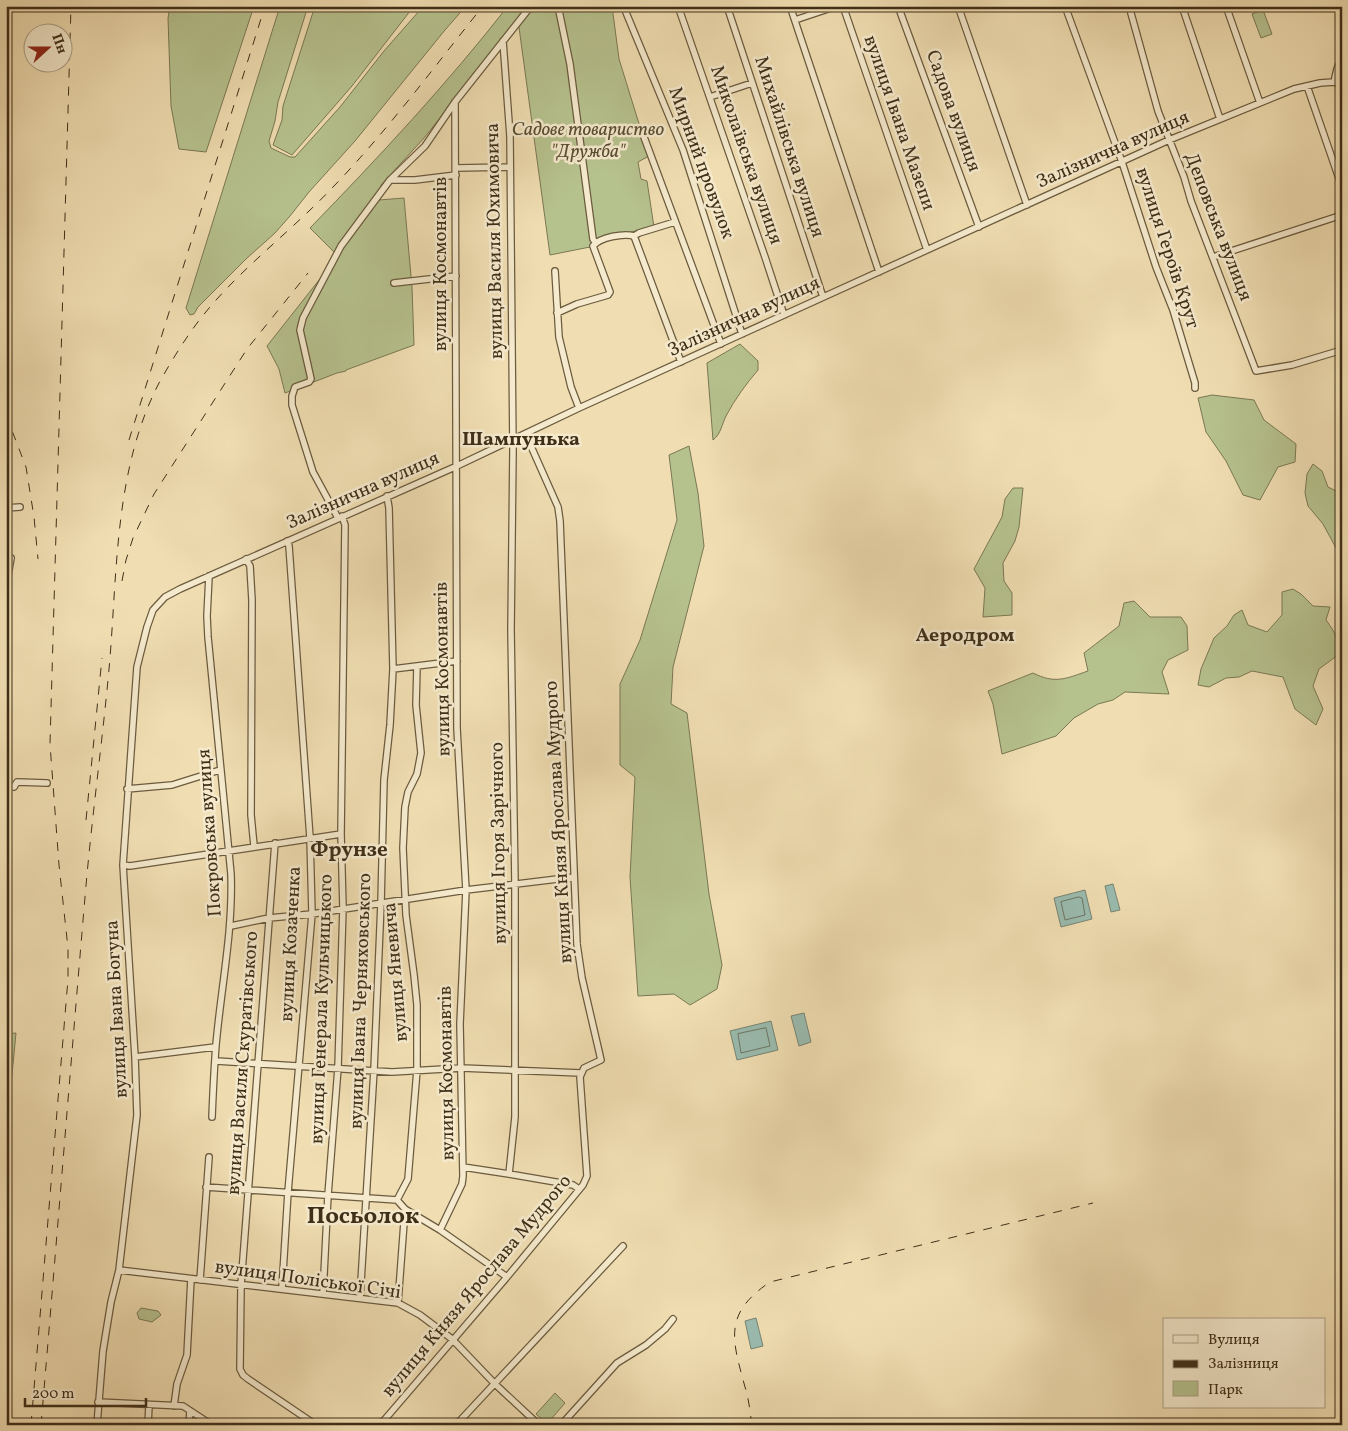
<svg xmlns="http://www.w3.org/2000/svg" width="1348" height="1431" viewBox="0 0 1348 1431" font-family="Vollkorn,serif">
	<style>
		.green { fill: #b6c28e; stroke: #7a7854 }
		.water { fill: #9abcb0; stroke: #768474 }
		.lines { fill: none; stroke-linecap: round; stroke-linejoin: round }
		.shore { stroke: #6c7664; stroke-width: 1 }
		.minor-casing { stroke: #6b5b3f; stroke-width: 8 }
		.minor { stroke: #f5eacd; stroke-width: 5.5 }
		.rail { stroke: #3f2f19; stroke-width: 1; stroke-dasharray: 9 9; stroke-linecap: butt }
		.labels { text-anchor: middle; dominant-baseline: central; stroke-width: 5; stroke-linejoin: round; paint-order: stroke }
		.street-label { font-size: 19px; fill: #3f2f19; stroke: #f5eacd }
		.park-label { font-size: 19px; font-style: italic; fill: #574c30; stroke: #f5eacd }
		.neighbourhood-label { font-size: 20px; font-weight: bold; fill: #3f2f19; stroke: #f5eacd }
		.quarter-label { font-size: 21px; font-weight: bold; fill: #3f2f19; stroke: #f5eacd }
		.district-label { font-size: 24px; font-weight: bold; fill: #3f2f19; stroke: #f5eacd }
	</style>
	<rect width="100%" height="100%" fill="#f0deb2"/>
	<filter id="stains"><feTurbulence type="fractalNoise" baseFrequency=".004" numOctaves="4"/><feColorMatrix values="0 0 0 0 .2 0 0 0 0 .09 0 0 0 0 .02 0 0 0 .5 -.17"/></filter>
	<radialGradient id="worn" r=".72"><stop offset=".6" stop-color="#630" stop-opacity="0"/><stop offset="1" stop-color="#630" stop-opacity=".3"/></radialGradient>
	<path class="green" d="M170 6H254L206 152 179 149 171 106 168 18Z
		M280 6H308L278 102 275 121 269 141 271 148 290 157H295L340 107 384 51 420 10 421 6H466L445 30 355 141 309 192 290 216 275 233 246 259 198 307 194 314 190 315 186 308Z
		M315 6H414L352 86 292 155 273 145 282 120 283 106Z
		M508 6H612L619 59 649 156 638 162 641 179 647 181 654 227 599 239 590 247 550 255 518 20 424 138 381 185 379 200 404 198 412 287 414 345 346 370V371L337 373 285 393 279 369 267 346 338 256 310 228C379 157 447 84 508 6Z
		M1263 10 1272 34 1261 38 1252 14Z
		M740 344 758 361V370C746 384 735 399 726 416 722 424 721 434 713 440L707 363Z
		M1212 395 1254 400 1264 420 1296 444 1295 462 1278 467 1260 500 1243 495 1226 461 1206 432 1198 398Z
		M689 446 698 493 704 546 673 667 671 704 687 713 709 894 722 965 717 989 690 1005 674 994 638 996 630 877 635 777 620 765V684L640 640 677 520 669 455Z
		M1313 464 1322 471 1328 487 1342 494V559L1323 524 1308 506 1305 493 1307 474Z
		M1013 488H1023L1019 527 1015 541 1003 563 1004 581 1012 593V615L983 617 985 588 974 569 1002 517 1005 499Z
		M1293 589 1301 594 1313 606 1330 607 1326 620C1334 631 1341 641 1338 655L1319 669 1313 686 1323 709 1316 725 1295 709 1283 677 1252 671 1239 677 1226 678 1209 687 1198 685 1201 669 1214 638 1227 626 1234 615 1242 610 1248 625 1267 632 1282 615V592Z
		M1134 601 1150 617H1181L1187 626 1188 650 1168 660 1162 672 1169 694 1125 692 1113 700 1098 704 1074 718 1056 736 1002 754 993 704 988 691 1033 673C1055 684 1065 679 1088 671L1084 653 1119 626 1124 603Z
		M16 1033 6 1137V1034Z
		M141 1308 158 1311 161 1315 152 1322 139 1319 137 1313Z
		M555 1393 565 1403 547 1424 536 1414Z"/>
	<path class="water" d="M1113 884 1120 910 1111 912 1105 886Z
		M1085 890 1092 919 1061 927 1054 898Z
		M804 1013 811 1042 799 1046 791 1016Z
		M771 1021 778 1050 737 1060 730 1031Z
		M756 1318 763 1346 751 1349 745 1321Z"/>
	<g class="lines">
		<path class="shore" d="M1079 897 1082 898 1085 915 1065 920 1061 902Z
			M766 1028 770 1046 741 1053 738 1034Z"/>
		<g class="minor-casing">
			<path id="minor" d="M558 6 570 64 593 239 595 242
				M621 6 625 10 683 150 742 334
				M678 6 765 257 784 315
				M727 6 823 297
				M790 6 879 272
				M843 6 927 250
				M898 6 979 227
				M958 6 1027 205
				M1065 6 1122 162 1156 267 1173 310 1195 383V388
				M1129 6 1158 111 1184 177 1191 201 1256 371 1292 365 1342 350
				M1182 6 1220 119
				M1226 6 1260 103
				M795 20 837 6
				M503 41 510 136 513 450 511 630 515 883V1117L509 1174 573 1185 579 1189
				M1334 82 1337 69 1342 58
				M1307 86 1342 187
				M710 97 752 83
				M641 129 721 344
				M456 168 509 167
				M390 180H415L456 175
				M634 236 639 233 675 222
				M1213 257 1342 215
				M555 271 559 337 571 387 579 408
				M394 283 456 276
				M557 313 577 304 608 295 610 292 593 246C600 237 624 233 634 236L681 362
				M6 508 20 507
				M338 518 313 472 292 405V396L295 387 309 382 311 379 300 330 303 318 341 246 390 180 425 146 455 102 531 6
				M246 559 250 566 252 600 251 815 254 846
				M209 576 207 616 208 637 231 874C233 932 221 988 216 1045 214 1069 213 1093 212 1117
				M6 587 11 558
				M393 669 457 661
				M6 786 14 787 17 782 47 783
				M127 789 172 785 220 770
				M275 843 241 1285 240 1369 243 1375 248 1379 316 1425
				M123 865 130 866 341 834
				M231 926 269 918 312 914 466 890 574 877
				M135 1057 215 1047
				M216 1061 392 1072 462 1068 581 1073
				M463 1167 509 1174
				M206 1187 397 1200
				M405 1209 440 1230 507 1277
				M440 1230 462 1184 463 1176 460 1024 466 890 457 728 455 102
				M119 1270 398 1303 420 1315 452 1339 495 1384 539 1425
				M200 1280 209 1157
				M282 1289 288 1192 312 914 310 838 289 546 287 541
				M323 1294 328 1195 338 1068 343 908 341 834 345 525 342 516
				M360 1298 374 1070 381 903 384 780 390 725 393 669 389 508 387 496
				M398 1303 405 1209 397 1200 408 1179 417 1070V1005L414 975 406 915 403 848 405 807 408 792 417 774 421 753 416 705 417 666
				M98 1402 183 1406 212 1425
				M174 1406 177 1384 187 1355 191 1279
				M97 1425 103 1351 111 1302 119 1270 137 1115 135 1057 123 865 137 667 147 627 153 610 165 597 180 589 457 466 579 408 1169 140 1294 89 1320 83 1334 82 1342 84
				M148 1425 149 1405
				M189 1425 190 1411
				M380 1425 507 1277 583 1185 587 1176 580 1077 584 1068 601 1060 582 978 577 944 560 521 558 507 526 435
				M456 1425 623 1246
				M561 1425 617 1363 646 1345 665 1329 673 1319"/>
		</g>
		<use href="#minor" class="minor"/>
		<path class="rail" d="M6 415 26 467 34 517 38 559
			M129 440 265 6
			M122 581 126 560 133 538 154 494 247 349 308 273
			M86 820 102 658
			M31 1425 68 979V948L59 865 50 744 71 6
			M41 1425C56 1249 70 1073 85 897 91 825 101 752 108 680 118 581 112 474 159 383 169 365 180 347 192 330 231 275 288 235 334 186 388 130 434 67 483 6
			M752 1425C750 1412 749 1399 745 1387 732 1339 723 1314 770 1282L1093 1203"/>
	</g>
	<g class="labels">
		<g class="street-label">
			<text transform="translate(953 111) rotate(70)">Садова вулиця</text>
			<text transform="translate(899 123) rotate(71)">вулиця Івана Мазепи</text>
			<text transform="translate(789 147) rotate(72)">Михайлівська вулиця</text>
			<text transform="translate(1113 150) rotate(-24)">Залізнична вулиця</text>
			<text transform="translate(746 155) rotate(71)">Миколаївська вулиця</text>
			<text transform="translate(701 163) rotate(70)">Мирний провулок</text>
			<text transform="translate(1218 227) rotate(69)">Деповська вулиця</text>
			<text transform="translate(495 241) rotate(-91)">вулиця Василя Юхимовича</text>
			<text transform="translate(1167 248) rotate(72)">вулиця Героїв Крут</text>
			<text transform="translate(441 264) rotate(-90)">вулиця Космонавтів</text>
			<text transform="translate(744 317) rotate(-25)">Залізнична вулиця</text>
			<text transform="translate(363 491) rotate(-24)">Залізнична вулиця</text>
			<text transform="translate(443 669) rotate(-91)">вулиця Космонавтів</text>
			<text transform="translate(559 822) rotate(-93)">вулиця Князя Ярослава Мудрого</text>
			<text transform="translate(210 833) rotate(-94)">Покровська вулиця</text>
			<text transform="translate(499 843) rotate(-91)">вулиця Ігоря Зарічного</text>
			<text transform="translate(291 944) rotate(-87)">вулиця Козаченка</text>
			<text transform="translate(396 972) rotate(-95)">вулиця Яневича</text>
			<text transform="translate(361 1001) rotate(-88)">вулиця Івана Черняховського</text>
			<text transform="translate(117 1009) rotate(-93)">вулиця Івана Богуна</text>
			<text transform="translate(322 1009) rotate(-88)">вулиця Генерала Кульчицького</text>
			<text transform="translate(243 1063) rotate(-86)">вулиця Василя Скуратівського</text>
			<text transform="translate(447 1073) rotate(-91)">вулиця Космонавтів</text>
			<text transform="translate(308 1280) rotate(8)">вулиця Поліської Січі</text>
			<text transform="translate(477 1286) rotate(-50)">вулиця Князя Ярослава Мудрого</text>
		</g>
		<g class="park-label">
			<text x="588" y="130">Садове товариство<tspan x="588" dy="22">"Дружба"</tspan></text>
		</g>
		<g class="neighbourhood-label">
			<text x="521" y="440">Шампунька</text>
			<text x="965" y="636">Аеродром</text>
		</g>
		<g class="quarter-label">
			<text x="349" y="850">Фрунзе</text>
		</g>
		<g class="district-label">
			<text x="363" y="1217">Посьолок</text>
		</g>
	</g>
	<rect width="1348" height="1431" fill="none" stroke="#f0deb2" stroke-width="25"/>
	<rect x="8" y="8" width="1333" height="1416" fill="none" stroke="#3f2f19" stroke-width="2.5"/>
	<rect x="12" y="12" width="1323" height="1406" fill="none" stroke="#3f2f19"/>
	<rect x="1163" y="1318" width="162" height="90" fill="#f5eacd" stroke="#ac9f85"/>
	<rect x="1173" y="1335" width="25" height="8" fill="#f5eacd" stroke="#ac9f85"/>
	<text x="1208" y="1344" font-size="15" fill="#3f2f19">Вулиця</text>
	<rect x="1173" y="1360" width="25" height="8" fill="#3f2f19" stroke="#ac9f85"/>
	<text x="1208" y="1368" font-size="15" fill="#3f2f19">Залізниця</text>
	<rect x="1173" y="1381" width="25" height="15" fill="#b6c28e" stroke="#ac9f85"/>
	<text x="1208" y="1394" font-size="15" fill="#3f2f19">Парк</text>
	<g transform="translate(48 48) rotate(69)"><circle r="24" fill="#f5eacd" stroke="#ac9f85"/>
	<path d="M0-4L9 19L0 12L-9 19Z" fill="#8f2418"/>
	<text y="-8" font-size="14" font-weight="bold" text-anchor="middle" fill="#3f2f19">Пн</text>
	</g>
	<path d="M25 1398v8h121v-8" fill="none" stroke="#3f2f19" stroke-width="2.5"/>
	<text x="32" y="1398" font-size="15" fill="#3f2f19" stroke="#f5eacd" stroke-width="4" paint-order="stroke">200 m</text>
	<rect width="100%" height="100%" filter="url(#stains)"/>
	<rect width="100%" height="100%" fill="url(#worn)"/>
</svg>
